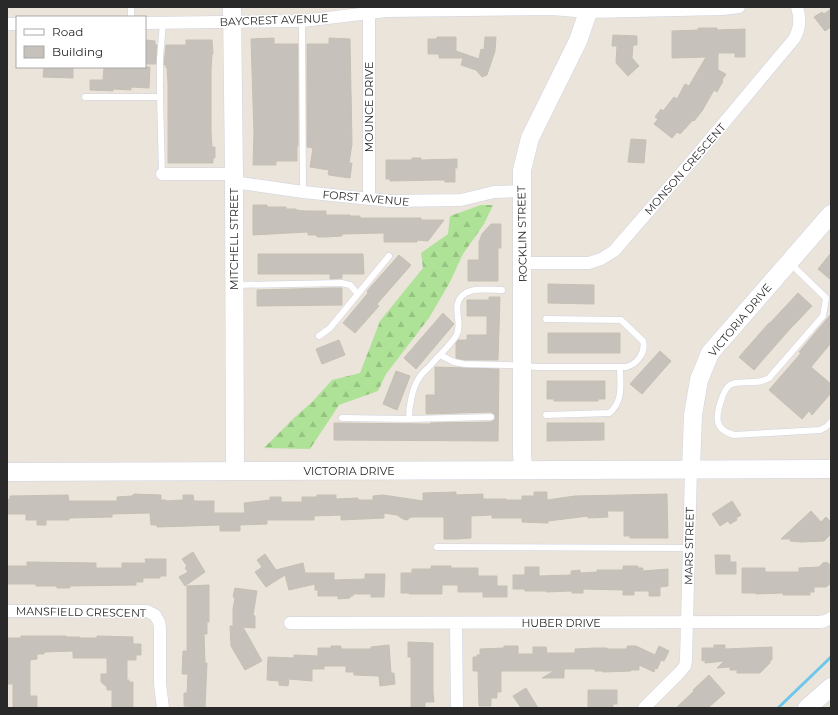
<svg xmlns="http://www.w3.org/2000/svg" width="838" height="715" viewBox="0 0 838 715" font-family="Montserrat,sans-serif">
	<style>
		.forest { fill: url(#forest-firs) }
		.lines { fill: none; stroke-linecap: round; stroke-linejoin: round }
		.stream { stroke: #6dc7ed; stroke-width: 3 }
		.building { fill: #c6c1ba; stroke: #c6c0b4 }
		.lane-casing { stroke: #d0d2e2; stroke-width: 7 }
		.street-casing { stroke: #d0d2e2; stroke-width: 13 }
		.secondary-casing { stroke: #d0d2e2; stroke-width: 19 }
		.lane { stroke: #fff; stroke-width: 6 }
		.street { stroke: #fff; stroke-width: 12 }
		.secondary { stroke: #fff; stroke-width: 18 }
		.labels { text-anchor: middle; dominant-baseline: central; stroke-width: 3; stroke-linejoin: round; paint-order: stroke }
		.street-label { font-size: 11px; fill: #292929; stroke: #fff }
	</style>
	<defs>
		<pattern id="forest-firs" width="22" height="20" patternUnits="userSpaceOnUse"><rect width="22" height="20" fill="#aee297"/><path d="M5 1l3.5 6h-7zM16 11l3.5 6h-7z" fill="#96c282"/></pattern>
	</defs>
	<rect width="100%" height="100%" fill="#ebe4da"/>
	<path class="forest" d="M481 205H493L484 224 463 254 450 282 429 318 386 374 378 391 339 405 310 449 264 448 294 418 313 401 332 380 360 373 380 321 423 268 421 253 448 234 450 216Z"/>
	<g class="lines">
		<path class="stream" d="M778 708 831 657"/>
	</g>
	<path class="building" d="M831 9V27L825 31 814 17 822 12 824 14Z
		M698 28H717V30L745 29V57H735V53H718V70L726 74 722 80 723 81 717 92 714 90 702 111 694 121 693 120 680 134 677 132 672 138 654 124 658 119 655 117 661 109 663 111 674 97 677 99 685 84 689 86 706 57 672 58V31L698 30Z
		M613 35 637 36V45H633L632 58 639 66 628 76 616 63 617 46H612Z
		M437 37H456V51L479 59 481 49 484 50 485 37H496L495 51 487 75 482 77 476 70 461 65 463 58H439V54H428V39H437Z
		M274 38V44H298V146H297V161H276V165H253L254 134 251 39Z
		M329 38 350 39 352 144 349 163H352L350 178 329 175 328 174 329 170 310 167 313 148 307 147V44H329Z
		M147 40 155 41V45H157L156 64H145V41Z
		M186 40H212L213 54H212L211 70V132L212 147H215V158H213V163H168V83L167 67 166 68V65H164L166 45H186Z
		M44 67H73V78L43 77Z
		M104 67H150L149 88 131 87V90L113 89V91L90 90V80H103Z
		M631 139 646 140 644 163 628 162Z
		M412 158H421V160L457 159V168H455V182H445V180H437L390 181V179H386V160H412Z
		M253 205H267V207H286V209H296V210L305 211H326V215H350V216H360V218H421V220H444L428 241 417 240V242H384V233L342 234V236L326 237H317V235H308V232L253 235Z
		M491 224H501V248H498V281H468V260H479V242L482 234Z
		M831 253V280L818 269Z
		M258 254H363L364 274H342V278L330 279V274H258Z
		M399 255 411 265 377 304 379 306 355 333 343 323 368 293 367 291Z
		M548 284 594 285V304L548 303Z
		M330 288H342V305L257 306V290Z
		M798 293 812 306 789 330 754 370 739 357 769 323H770Z
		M489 297H500L498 360H464L456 358V343L458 340H467V335H487V316H467V300H489Z
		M443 313 454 324 416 369 404 358Z
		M831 314V343L811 367 831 384V393L812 415 809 411 802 419 769 390 801 353 799 352Z
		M548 333H620V353H548Z
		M339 340 345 355 322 364 316 349Z
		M660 351 671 361 642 394 630 384Z
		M435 367 499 369 498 441 334 440V423L433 424 430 423 491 422 495 419V415L491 412 426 414V395H435Z
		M396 371 410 376 397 410 383 404Z
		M547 381H605V399H598V401H554V399H547Z
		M547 423H604V440L547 441Z
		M456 492V495L483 494V499H506V500H522V496H534V492H547V500L575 496 667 494 668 538H630V536H624V511H607L608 517 588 518V516L548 521V523L522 522V518H492V515L471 516V538L457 539H444V517H411L407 520 403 519 397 515 384 513V518L341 520V515L314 516V520H267V524L240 525V531H220V525L157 527V525H151L150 513 112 514V517L69 518V520H46V525H37V520H26V514H7V500L10 499V496L68 495 69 501H117V497L132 496 134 494 161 495V500H166V501L183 500V495H193L194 501H214V513H245L244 503 270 500V497H281V502H302V497H317V495H336V499L358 498V500H373V496L383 495 423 501V493Z
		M732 501 741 515 736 518 737 520 730 524 728 521 720 526 712 514Z
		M811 511 821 522 826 517 831 522V534L824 541 801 542 790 541 791 539H781Z
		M193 552 205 572 185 586 179 577 188 572 185 568 187 566 182 559Z
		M265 554 276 570 303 563 305 573H334V580L365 579V574H385L384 597H371V594H353V596H350V598L338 599V596H318V590H315V584L289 590 285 575 266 587 255 572 262 567 257 560Z
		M715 555H730V562H736V574H716Z
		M145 559H166V576H160V578H143V582H136V585L70 586V588H57V586H36V584H7V566H27V562L96 563V568H122V563H146Z
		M824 562 825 563 827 562 831 566V583L826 587H814V592H810V595H783V593L756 594V593H742V568H765V572H799V568L819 567Z
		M431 566H451V568H478V576H497V586H507V597H483V592H458V585H442V594H409V593H401V573H412V569H431Z
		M623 566H638V568H643V571L668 569V586L660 587V596H649V591H634V595H623V590L583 589V593H572V591L546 592V591H525V589H513V575H525V567H539V576L571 575V571L580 570V573L597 572V570H623Z
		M209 585V622H207V634H204L205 663H207L205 707 184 706V693H187L188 674H182L183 651H187V586Z
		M235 588 257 591 253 615 255 616V628L243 627 262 661 245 670 231 646 230 626H233V609L235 598 233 597Z
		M21 636H66V637H80V638H97V636L133 637V644H141V655H136V660H127V680H129V682H133V708H112V690H107V687L101 682V674H107V658H73V651L44 652V654H37V659L30 660V696H37V708H13V684H7V638H21Z
		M408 642 433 643V692L434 702H425V708H411V657H408Z
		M389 645 391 673H394L395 684 380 686 379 676 354 675V672H346V666H324V669H312V681L289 679 288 686 279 685V681L267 680 268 657 294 658V655L318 656V648H331V646H341V649H371V647Z
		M714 645H725V649L772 647V660H770V663L760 673H737V670H730V667L717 668 724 661 705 663V660L702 661V648H714Z
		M504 646H518V654H533V647H546L547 653H575V649L595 648H607V649H627V646H636L655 655 659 646 669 651 664 661 661 660 657 669 655 668 654 672 639 665V670H631V671L603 672V671H595V669H564V678H542L554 671H501V692H497V698H491V706H479L478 671H473V657H477V655H480V649L504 648Z
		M709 675 725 693 708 708H676L694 691 693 690Z
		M526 688 538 708H521L513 696Z
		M588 690H617V704H613V708H588Z"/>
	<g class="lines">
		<g class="lane-casing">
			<path id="lane" d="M131 17V7
				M302 21 303 192
				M85 97H160
				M162 174 160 97V58L163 23
				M790 263 826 298
				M236 285 342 283 350 285 358 294
				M826 298 823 316 769 378C756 386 740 379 730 385 723 389 716 414 718 422 720 430 727 433 734 435L820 430 826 427 831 422
				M319 336 330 328 389 256
				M440 355 454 362 464 364 507 365 537 367H626C637 364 646 353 643 341L621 320 546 319
				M546 415 609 413C624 402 620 383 620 367
				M342 418 409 419 491 417
				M409 419C409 406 412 389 419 378 422 373 426 370 430 366 438 356 449 347 456 336 464 323 450 306 463 295 472 287 491 290 502 290
				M437 547 690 548"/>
		</g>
		<g class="street-casing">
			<path id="street" d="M369 14V199
				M145 23 302 21 386 11 552 9 588 12 723 9 739 7
				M7 24H17
				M162 174H234
				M234 182 303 192 390 201 461 200 494 192 522 191
				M523 263H589L601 259 614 251 697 155 794 39C800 29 801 19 797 7
				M7 611H147L155 615 159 622 160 628V684L163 708
				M290 623 820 622 825 621 831 618
				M456 623 457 708
				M644 708 680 672 685 666 686 660 691 470"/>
		</g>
		<g class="secondary-casing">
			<path id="secondary" d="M232 7 234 174 235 471
				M523 470 522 452V170L530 138 578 41 588 12
				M691 470 693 415 699 380 710 353 831 214
				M7 472 831 469
				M807 708 831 687"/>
		</g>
		<use href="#lane" class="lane"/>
		<use href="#street" class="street"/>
		<use href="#secondary" class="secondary"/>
	</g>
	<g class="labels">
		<g class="street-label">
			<text transform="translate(274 20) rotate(-2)">BAYCREST AVENUE</text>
			<text transform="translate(369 107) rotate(-90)">MOUNCE DRIVE</text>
			<text transform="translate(685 169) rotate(-49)">MONSON CRESCENT</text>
			<text transform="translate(366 198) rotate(5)">FORST AVENUE</text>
			<text transform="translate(522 234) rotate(-91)">ROCKLIN STREET</text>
			<text transform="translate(234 239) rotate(-90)">MITCHELL STREET</text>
			<text transform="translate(740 320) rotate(-50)">VICTORIA DRIVE</text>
			<text x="349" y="471">VICTORIA DRIVE</text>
			<text transform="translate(689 546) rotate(-89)">MARS STREET</text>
			<text transform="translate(81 612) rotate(1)">MANSFIELD CRESCENT</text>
			<text x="561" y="623">HUBER DRIVE</text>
		</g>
	</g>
	<rect width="838" height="715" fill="none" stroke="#292929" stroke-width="16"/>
	<rect x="16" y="16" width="130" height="52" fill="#ffffff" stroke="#a9a9a9"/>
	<rect x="24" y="29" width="20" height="6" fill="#ffffff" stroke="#a9a9a9"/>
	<text x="52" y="36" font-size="12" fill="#292929">Road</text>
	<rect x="24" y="46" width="20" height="12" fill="#c6c1ba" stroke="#a9a9a9"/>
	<text x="52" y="56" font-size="12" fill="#292929">Building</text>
</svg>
